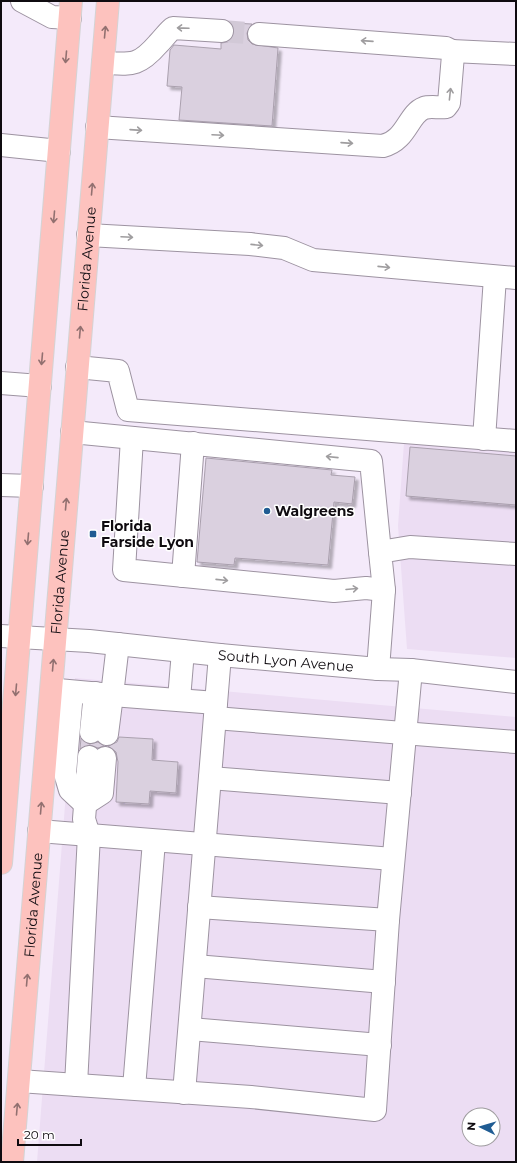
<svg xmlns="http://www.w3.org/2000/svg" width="517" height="1163" viewBox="0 0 517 1163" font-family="Montserrat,sans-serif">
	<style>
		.built { fill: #ecddf3; fill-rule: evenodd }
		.building { fill: #dad0df; stroke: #aaa0ae; filter: url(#shadow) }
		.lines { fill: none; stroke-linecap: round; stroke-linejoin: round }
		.minor-tunnel { stroke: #d2c9d7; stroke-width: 22; stroke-dasharray: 22 11; stroke-linecap: butt }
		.minor-casing { stroke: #9d93a1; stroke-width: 24 }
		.major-casing { stroke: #d4d3d4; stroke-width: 24 }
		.minor { stroke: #fff; stroke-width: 22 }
		.major { stroke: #fdc2be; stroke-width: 22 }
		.oneway { stroke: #9f9d9f }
		.oneway2 { stroke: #927070 }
		.poi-dot { fill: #205c93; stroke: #fff; stroke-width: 1.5 }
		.labels { text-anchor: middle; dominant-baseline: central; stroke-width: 3; stroke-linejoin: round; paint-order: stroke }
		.street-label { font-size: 14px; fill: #0f0b10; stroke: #fff }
		.poi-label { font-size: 14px; font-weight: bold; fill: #0f0b10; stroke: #fff; text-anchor: start }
	</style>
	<defs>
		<filter id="shadow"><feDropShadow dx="3.5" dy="3.5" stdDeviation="1" flood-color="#0004"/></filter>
	</defs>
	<rect width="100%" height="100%" fill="#f4eafa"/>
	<path class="built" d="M404 443 516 451V658L407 649 398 526Z
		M75 678 516 717V1162H37ZM469 1115H493V1139H469Z"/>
	<path class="building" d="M231 23 252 24 247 33 248 40 252 44 278 48 272 126 179 120 182 87 167 86 170 50 174 45 221 49V43L228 42 233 38 234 31Z
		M410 447 516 456V505L406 496Z
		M206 458 332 470 331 475 355 477 352 504 334 502 328 565 235 558 234 565 197 562Z
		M119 737 153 739 152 760 178 762 176 793 150 791 149 804 116 802 118 762 116 752 108 746 117 742Z
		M81 738 89 744 98 742 104 746 98 748 90 745 80 749Z"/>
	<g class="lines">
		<path class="minor-tunnel" d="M222 31 259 34"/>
		<g class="minor-casing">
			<g id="minor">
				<path d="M22 1 52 17 70 18"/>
				<path d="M452 51 516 54"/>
				<path d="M103 63C131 64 138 67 158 44 163 39 167 33 173 28L222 31"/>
				<path d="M97 127 383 146C407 140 408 114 424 108 430 106 439 108 446 107L449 103 453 55 452 51 446 48 259 34"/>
				<path d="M1 145 59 151"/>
				<path d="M88 235 250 244 284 248 313 260 516 278"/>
				<path d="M77 367 118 371 128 410 516 441"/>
				<path d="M1 383 40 386"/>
				<path d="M72 432 371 461 380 552"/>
				<path d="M132 438 124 570 334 591 366 588 384 590"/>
				<path d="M484 439 495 277"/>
				<path d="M1 485 32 486"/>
				<path d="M183 576 193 443"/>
				<path id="s1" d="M1 636 89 641 220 655 378 669 411 670 516 682"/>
				<path d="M118 644 112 695 216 703"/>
				<path d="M378 669 384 590 380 552 410 547 516 554"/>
				<path d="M58 690 112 695 107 734"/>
				<path d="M72 692 65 773 70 790 85 804 102 793 105 758"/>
				<path d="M179 699 183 651"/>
				<path d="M215 718 516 742"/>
				<path d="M91 732 95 693"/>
				<path d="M210 778 400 793"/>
				<path d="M39 831 393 859"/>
				<path d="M199 907 388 920"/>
				<path d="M195 966 384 982"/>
				<path d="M190 1029 380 1045"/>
				<path d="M19 1081 251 1097 375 1110 388 920 411 670"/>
				<path d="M76 1085 89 835 84 819 89 757"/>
				<path d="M134 1088 154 841"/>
				<path d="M184 1093 220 655"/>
			</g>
		</g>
		<g class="major-casing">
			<g id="major">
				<path d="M1 863 71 1"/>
				<path id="s2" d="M12 1162 108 1"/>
			</g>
		</g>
		<use href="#minor" class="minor"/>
		<use href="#major" class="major"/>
	</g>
	<defs><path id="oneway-shaft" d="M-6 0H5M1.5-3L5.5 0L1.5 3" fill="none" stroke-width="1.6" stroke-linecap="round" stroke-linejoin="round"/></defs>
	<g class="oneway">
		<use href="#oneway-shaft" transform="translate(183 28) rotate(-178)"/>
		<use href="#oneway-shaft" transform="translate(367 41) rotate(-176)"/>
		<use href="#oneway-shaft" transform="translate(450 94) rotate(-84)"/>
		<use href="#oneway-shaft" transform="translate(136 130) rotate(4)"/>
		<use href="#oneway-shaft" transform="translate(218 135) rotate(3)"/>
		<use href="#oneway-shaft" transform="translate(347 143) rotate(4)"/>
		<use href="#oneway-shaft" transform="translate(127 237) rotate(3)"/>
		<use href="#oneway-shaft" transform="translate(257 245) rotate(6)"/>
		<use href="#oneway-shaft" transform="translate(384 267) rotate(6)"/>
		<use href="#oneway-shaft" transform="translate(332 457) rotate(-174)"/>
		<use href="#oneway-shaft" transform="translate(222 580) rotate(6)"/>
		<use href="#oneway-shaft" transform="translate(352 589) rotate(-5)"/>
	</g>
	<g class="oneway2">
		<use href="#oneway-shaft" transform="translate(105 32) rotate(-85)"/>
		<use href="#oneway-shaft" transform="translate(66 57) rotate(95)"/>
		<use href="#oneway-shaft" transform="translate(92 189) rotate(-85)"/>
		<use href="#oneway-shaft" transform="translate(54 217) rotate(95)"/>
		<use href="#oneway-shaft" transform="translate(80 332) rotate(-85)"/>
		<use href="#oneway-shaft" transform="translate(42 359) rotate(95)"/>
		<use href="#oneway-shaft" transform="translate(66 504) rotate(-85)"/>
		<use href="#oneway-shaft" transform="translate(28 539) rotate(95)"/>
		<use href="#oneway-shaft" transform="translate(53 665) rotate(-85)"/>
		<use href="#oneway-shaft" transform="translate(16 690) rotate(95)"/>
		<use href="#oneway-shaft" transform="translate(41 808) rotate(-85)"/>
		<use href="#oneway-shaft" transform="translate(27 980) rotate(-85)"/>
		<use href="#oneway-shaft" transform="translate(17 1109) rotate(-85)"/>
	</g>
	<g class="poi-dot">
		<circle cx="267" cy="511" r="4"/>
		<rect x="89" y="530" width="8" height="8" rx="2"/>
	</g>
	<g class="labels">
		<g class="street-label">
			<text stroke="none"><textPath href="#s2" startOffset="906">Florida Avenue</textPath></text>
			<text stroke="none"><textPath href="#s2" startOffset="582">Florida Avenue</textPath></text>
			<text stroke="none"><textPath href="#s1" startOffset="286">South Lyon Avenue</textPath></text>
			<text stroke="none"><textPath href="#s2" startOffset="258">Florida Avenue</textPath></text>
		</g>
		<g class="poi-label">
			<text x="275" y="511">Walgreens</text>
			<text x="101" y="526">Florida<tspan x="101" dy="16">Farside Lyon</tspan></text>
		</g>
	</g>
	<rect width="517" height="1163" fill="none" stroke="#0f0b10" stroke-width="4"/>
	<g transform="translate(481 1127) rotate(275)"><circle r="19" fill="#ffffff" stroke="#9f9d9f"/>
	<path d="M0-3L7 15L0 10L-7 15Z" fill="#205c93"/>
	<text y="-6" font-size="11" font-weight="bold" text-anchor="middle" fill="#0f0b10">N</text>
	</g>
	<path d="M18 1139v6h63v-6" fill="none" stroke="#0f0b10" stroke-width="2"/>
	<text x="24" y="1139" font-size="12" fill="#0f0b10" stroke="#ffffff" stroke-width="3" paint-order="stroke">20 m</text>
</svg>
